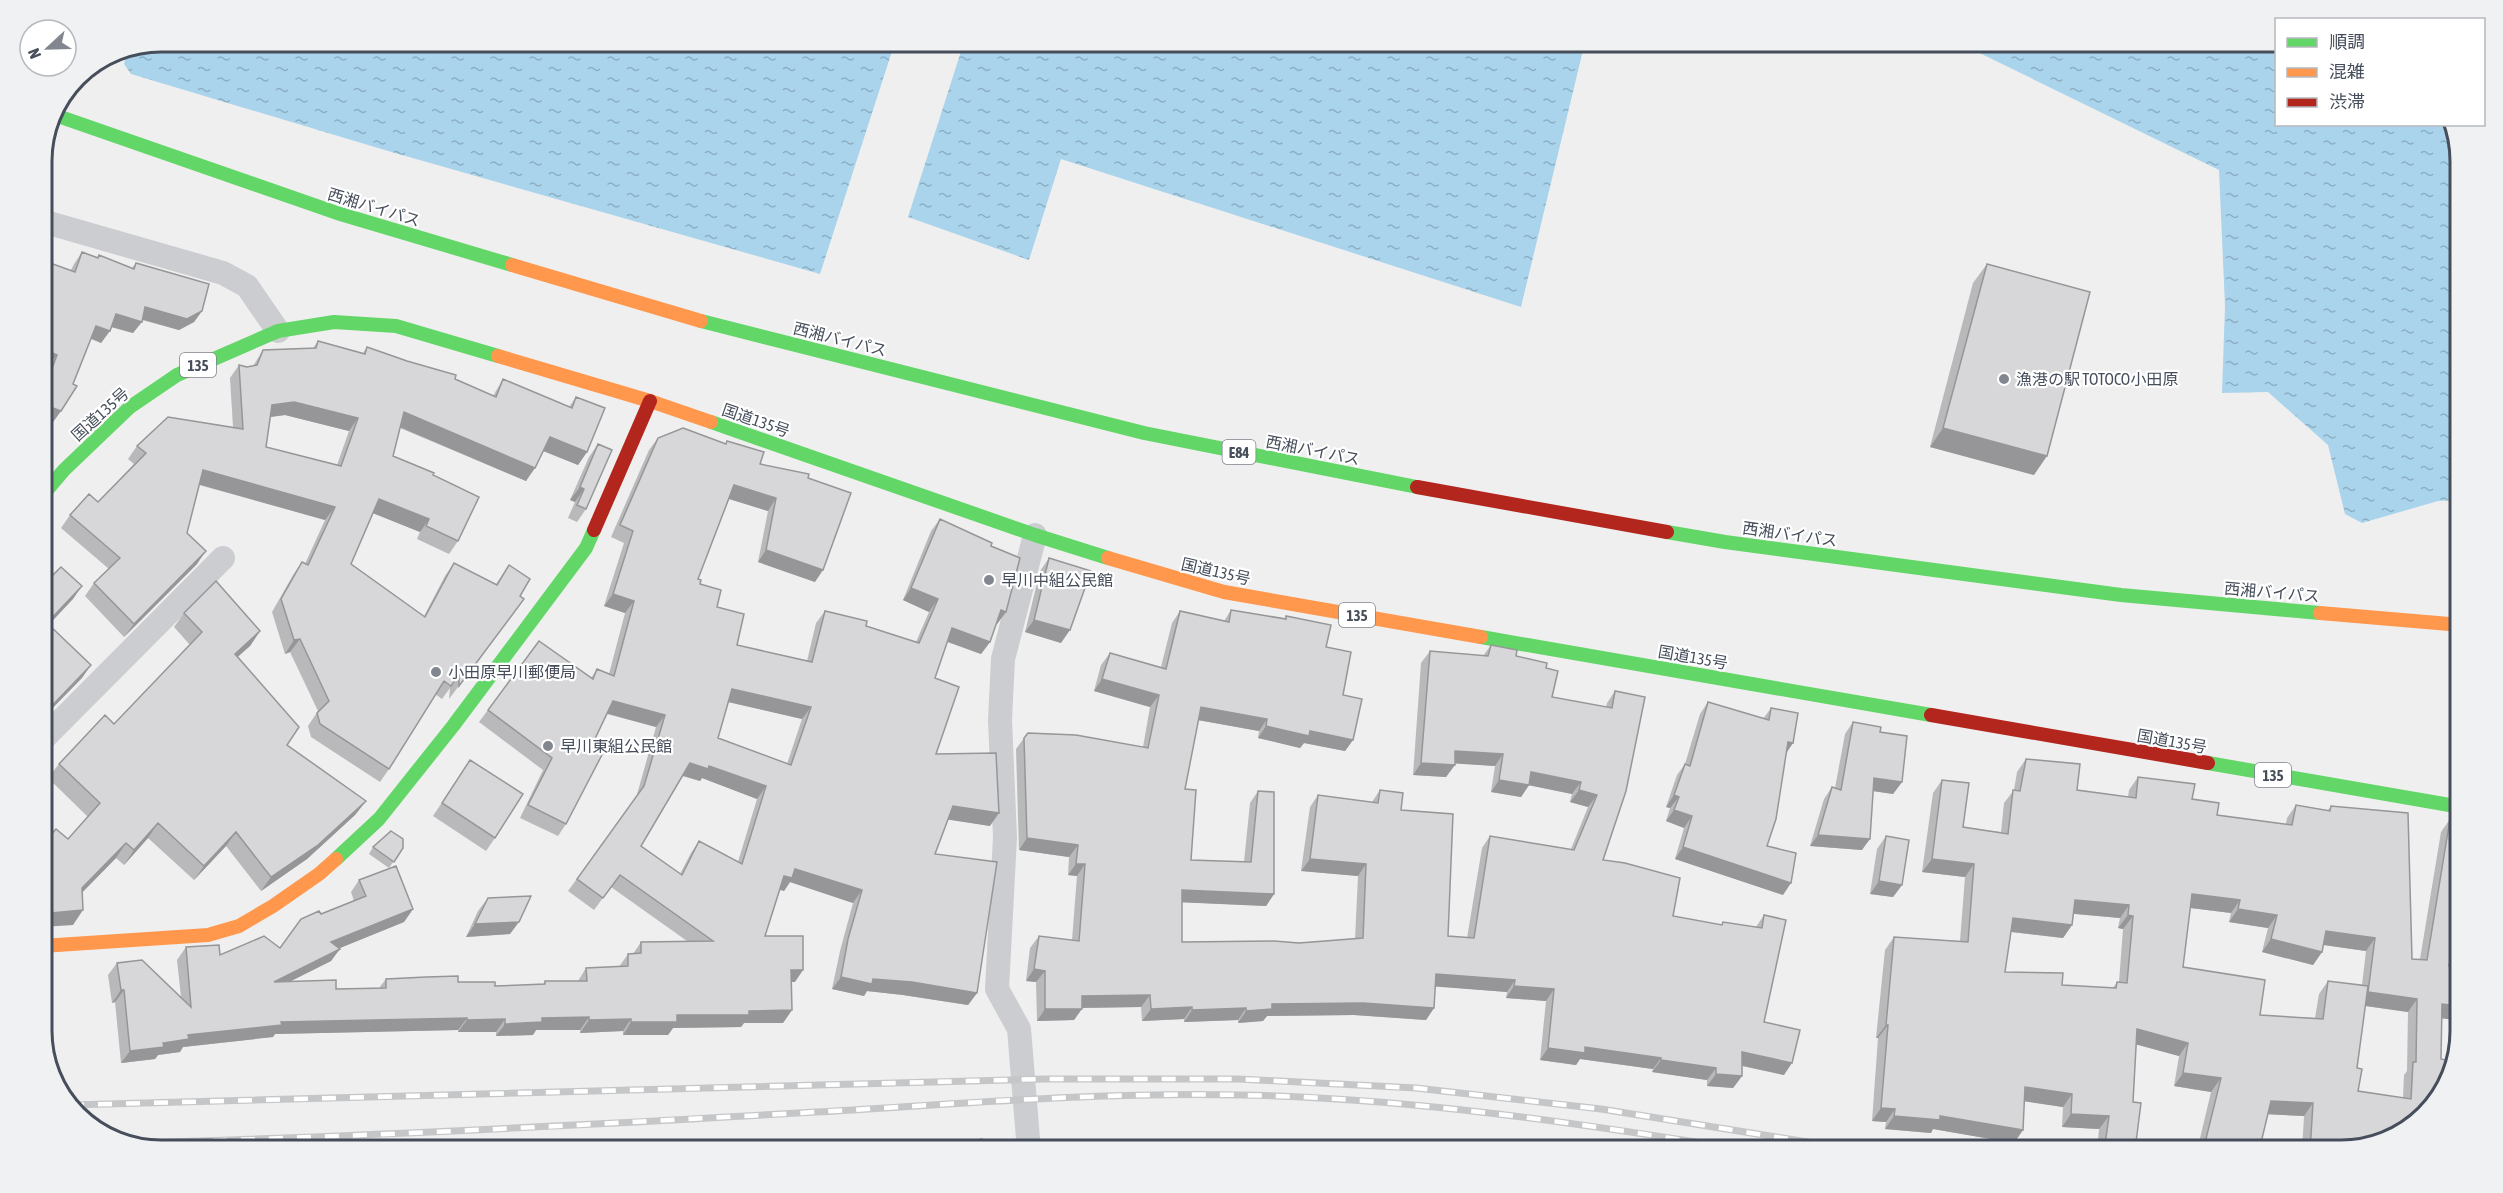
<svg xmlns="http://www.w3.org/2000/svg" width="2503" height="1193" viewBox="0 0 2503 1193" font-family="'Asap Condensed','Noto Sans JP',sans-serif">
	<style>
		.water { fill: url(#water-ripples) }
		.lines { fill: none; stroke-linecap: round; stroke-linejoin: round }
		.street { stroke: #cbcdd0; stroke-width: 24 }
		.fast { stroke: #63d668; stroke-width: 14 }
		.slow { stroke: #ff974d; stroke-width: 14 }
		.jam { stroke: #b3261e; stroke-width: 14 }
		.rail-casing { stroke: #c5c6c8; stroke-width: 7 }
		.rail { stroke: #fff; stroke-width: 4.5; stroke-dasharray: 14; stroke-linecap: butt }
		.wall { fill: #b9b9bb; fill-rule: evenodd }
		.shaded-wall { fill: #969698 }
		.building { fill: #d7d7d9; stroke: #969698; stroke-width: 1.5; fill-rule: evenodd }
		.poi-dot { fill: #82868f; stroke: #fff; stroke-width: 2 }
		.labels { text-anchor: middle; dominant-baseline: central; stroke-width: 4.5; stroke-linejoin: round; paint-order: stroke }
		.shield { fill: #fff; stroke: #7e838c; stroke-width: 1.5 }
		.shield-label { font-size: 15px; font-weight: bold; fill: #464e5b }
		.street-label { font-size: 16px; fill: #464e5b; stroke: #fff }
		.poi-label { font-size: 16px; fill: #464e5b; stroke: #fff; text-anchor: start }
		.rim { fill: none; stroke: #464e5b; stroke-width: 3 }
	</style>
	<defs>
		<pattern id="water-ripples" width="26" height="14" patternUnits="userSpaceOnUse" patternTransform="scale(1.5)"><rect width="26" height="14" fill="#a9d4ec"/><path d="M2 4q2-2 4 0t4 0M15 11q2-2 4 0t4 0" fill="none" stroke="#8baec2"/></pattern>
	</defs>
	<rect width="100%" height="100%" fill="#f0efef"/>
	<path class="water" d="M161 42H895L820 274 388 151 131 74 124 64 128 49Z
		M964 42H1585L1521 307 1061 159 1029 260 908 217Z
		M1957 42H2276V124L2451 125 2461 154V500L2438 501 2362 523 2345 514 2328 445 2268 392 2222 393 2225 306 2219 170Z"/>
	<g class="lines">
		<path class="street" d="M42 221 223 273 247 286 278 331
			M42 740 223 558
			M1029 1151 1019 1029 997 989 1005 837 1000 720 1003 659 1035 535"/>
		<path class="fast" d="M52 114 337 213 512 265
			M701 321 1144 433 1417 487
			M711 422 1035 535 1108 558
			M42 496 64 470 130 407 177 375 278 331 334 322 396 326 498 356
			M1667 532 1725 542 2121 595 2320 613
			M1481 637 1931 715
			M2208 763 2461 807
			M336 859 379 819 453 726 586 548 594 530"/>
		<path class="slow" d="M512 265 701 321
			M498 356 650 401 711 422
			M1108 558 1224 592 1481 637
			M2320 613 2461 625
			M42 946 208 935 239 926 273 906 319 874 336 859"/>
		<path class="jam" d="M1417 487 1667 532
			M594 530 650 401
			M1931 715 2208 763"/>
		<g class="rail-casing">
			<path id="rail" d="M70 1105 1043 1079H1238L1416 1088 1601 1109 1864 1151
				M129 1143C358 1137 587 1125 816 1112 957 1104 1099 1092 1241 1095 1412 1098 1584 1124 1753 1151"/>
		</g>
		<use href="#rail" class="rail"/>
	</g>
	<path class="wall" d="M82 252 98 257 99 255 132 268 136 263 202 311 194 322 179 330 142 320 133 333 111 327 101 343 91 339 61 411 53 422 42 418V384L48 366 71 270 74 264Z
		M1987 264 2034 475 1930 447 1973 283Z
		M318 341 363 353 367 347 455 379 493 396 503 379 569 407 576 397 587 452 578 465 543 451 526 481 400 428 393 456 433 475 458 541 449 554 417 539 420 532 373 513 351 564 424 616 445 576 454 563 496 584 509 565 520 596 524 599 449 699 450 688 442 699 435 694 389 769 380 782 311 737 308 726 318 711 290 652 285 654 272 612 293 575 302 562 305 564 325 520 199 485 187 533 197 564 124 637 85 596 94 583 109 569 61 528 70 515 98 502 134 464 128 459 137 446 233 427 230 378 239 365 247 367 253 366 263 350 313 348ZM285 415 349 431 337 465 266 447 270 417Z
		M658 438 725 444 727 441 760 464 808 478 815 582 758 562 768 511 729 499 698 579 700 584 717 607 737 645 807 661 816 623 825 611 866 626 916 642 929 612 903 600 931 531 940 519 991 546 1006 612 997 624H996L990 642 981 654 947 642 935 678 936 754 990 826 948 819 935 854 977 993 968 1005 903 995 867 991 864 996 832 989 840 951 853 903 790 882 784 891 780 890 765 936 795 982H791L792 1010 783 1023H744L741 1027 673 1028 668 1035H623V1031L580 1033V1030H536L533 1035 496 1036V1032H458V1030L275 1034 273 1037 183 1047 180 1052 158 1055 155 1059 121 1063 115 1002 112 1003 108 975 117 963 181 997 177 960 186 947 220 955 280 948 354 901 351 892 359 880 413 909 404 922 339 948 331 961 291 981 336 989 379 988 386 979 458 982 495 986 543 984 545 981H578L586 968 619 967 628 954H633L641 942 687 941 611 887 594 910 568 891 636 798 656 727 607 714 593 743 566 824 558 836 520 818 543 770 479 722 488 710 591 678 597 669 609 674 625 613 604 606 624 543 611 537 649 450ZM728 702 802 719 787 764 718 738ZM682 776 700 781 702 778 757 799 738 862 699 841 691 853 680 874 641 846Z
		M598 444 586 509 577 522 568 518 575 502 570 500 589 457Z
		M1049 558 1061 643 1025 632 1040 571Z
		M1231 610 1284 619 1286 616 1326 647 1343 695 1353 740 1345 751 1304 743 1300 748 1258 738 1259 731 1198 720 1185 789 1191 860 1244 862 1250 803 1258 791 1274 894 1266 906 1182 902V942L1299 943 1355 939 1358 876 1301 871 1310 807 1318 795 1372 802 1380 790 1401 810 1448 936 1467 938 1482 848 1490 836 1571 849 1588 807 1570 802 1572 794 1529 785 1521 797 1491 792 1495 766 1455 763 1446 777 1413 775 1421 663 1430 651 1483 656 1491 645 1546 668 1552 697 1606 707 1607 703 1615 691 1603 860 1673 916 1721 925 1723 922 1756 927 1764 915V1022L1784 1075 1742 1066V1076L1733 1088 1707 1086V1080L1652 1072 1653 1069 1580 1059 1576 1065 1540 1060 1546 1001 1506 998 1507 992 1435 986 1434 1008 1426 1020 1354 1015 1267 1016 1263 1021 1238 1023V1020L1184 1022V1019L1142 1021 1141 1007 1082 1008 1074 1020 1037 1021 1036 982 1026 981 1030 948 1039 936 1072 940 1077 876 1068 875 1069 857 1019 850 1016 749 1024 738 1143 747 1150 707 1094 691 1101 665 1110 653 1161 667 1172 623 1180 611 1224 621Z
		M184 613 260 631 250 646 238 657 287 745 366 801 355 815 307 859 261 891 226 846 194 880 148 838 124 865 116 858 82 892 73 925 88 817 48 778 59 764 114 724 190 645 174 627Z
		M1708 702 1763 719 1771 708 1793 743 1787 751 1767 846 1783 895 1675 859 1684 828 1666 821 1670 808 1666 807 1677 775 1685 764 1700 714Z
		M1853 722 1880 732 1902 782 1893 794 1873 791 1862 850 1810 846 1824 799 1832 787 1835 788 1845 734Z
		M2026 759 2077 790 2128 797 2129 790 2138 777 2192 799 2217 815 2286 824 2287 818 2296 805 2328 810 2331 806 2412 959H2420L2441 832 2450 819 2461 821V912H2459L2449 966 2461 968V1021L2442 1018 2441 1059 2449 1084 2342 1151H2302L2304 1116 2268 1114 2259 1151H2197L2211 1092 2174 1086 2179 1056 2136 1044 2133 1102 2135 1150 2134 1151H2097L2099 1129 2062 1127 2063 1107 2024 1101 2023 1130 2014 1143 1933 1129 1931 1133 1885 1129 1886 1122 1872 1121 1878 1038H1876L1885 950 1894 937 1960 941 1965 877 1922 872 1933 793 1942 780 1963 827 2001 832 2004 803 2014 790 2017 772ZM2190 908 2231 913 2229 922 2268 928 2262 952 2313 965 2322 952 2323 945 2366 951 2362 985 2328 981 2319 994 2315 1018 2260 1015 2183 967ZM2074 914 2120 918 2118 928 2123 929 2119 982H2117L2113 988 2062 985 2005 972 2011 932 2063 938 2072 925ZM2365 1006 2408 1012 2407 1071 2404 1075 2403 1098 2358 1091 2357 1068Z
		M470 760 495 838 486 851 433 816Z
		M1886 836 1902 885 1893 897 1870 894 1877 849Z
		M373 847 403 848 389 868 369 854Z
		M488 898 510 934 466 937 478 911Z"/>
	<path class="shaded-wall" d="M145 307 202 311 194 322 179 330 137 318Z
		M116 314 142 322 133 333 108 326Z
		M96 326 110 331 101 343 88 337Z
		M42 349 57 355 48 366 42 364Z
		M294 402 358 418 349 431 285 415 263 418 272 405Z
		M42 404 61 411 53 422 42 418Z
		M404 412 535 468 526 481 395 425Z
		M1943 428 2047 456 2034 475 1930 447Z
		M550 437 587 452 578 465 541 450Z
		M203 470 335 507 325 520 194 483Z
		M734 485 776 498 768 511 726 498Z
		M580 487 584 489 575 502 570 500Z
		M379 499 429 519 420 532 370 512Z
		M766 550 823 570 815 582 758 562Z
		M206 551 197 564 124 637 134 624Z
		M82 586 73 599 42 632 47 623Z
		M911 588 938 599 929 612 903 600Z
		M613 594 634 601 625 613 604 606Z
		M1001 610 1006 612 997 624 993 623Z
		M1034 620 1070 630 1061 643 1025 632Z
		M952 628 990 642 981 654 943 640Z
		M260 631 250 646 224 668 235 654Z
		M300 639 290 652 285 654 294 640Z
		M91 665 82 678 42 719V716Z
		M1102 679 1159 695 1150 707 1094 691Z
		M732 689 811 707 802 719 724 701Z
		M613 701 665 715 656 727 605 713Z
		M1201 707 1267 719 1259 731 1192 719Z
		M1266 726 1310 731 1353 740 1345 751 1304 743 1300 748 1258 738Z
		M1788 742 1793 743 1785 755Z
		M1455 751 1503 754 1495 766 1447 763Z
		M690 763 709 766 766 786 757 799 702 778 700 781 681 775Z
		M1421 763 1455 765 1446 777 1413 775Z
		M1531 772 1581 782 1572 794 1523 784Z
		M1874 778 1902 782 1893 794 1866 790Z
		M1499 780 1529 785 1521 797 1491 792Z
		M1579 790 1597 795 1588 807 1570 802Z
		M1674 795 1679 797 1670 808 1666 807Z
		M366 801 355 815 307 859 261 891 271 877Z
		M953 806 999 813 990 826 944 819Z
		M1674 810 1692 816 1684 828 1666 821Z
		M158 823 148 838 124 865 134 850Z
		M236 832 226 846 194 880 204 866Z
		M1818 835 1870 839 1862 850 1810 846Z
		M1027 838 1078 845 1069 857 1019 850Z
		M126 843 116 858 72 903 82 888Z
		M1683 847 1791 883 1783 895 1675 859Z
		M1310 859 1366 864 1358 876 1301 871Z
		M1932 859 1974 864 1965 877 1922 872Z
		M1076 864H1085L1077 876 1068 875Z
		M795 869 862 890 853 903 790 882 784 891 776 888 784 876Z
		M1879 881 1902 885 1893 897 1870 894Z
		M1182 890 1274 894 1266 906 1174 902Z
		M2192 894 2240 900 2231 913 2183 907Z
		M2461 897V912L2452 910Z
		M2075 900 2129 905 2120 918 2066 913Z
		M413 909 404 922 323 955 331 942Z
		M2238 909 2277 915 2268 928 2229 922Z
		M83 910 73 925 42 927V916L51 913Z
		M2128 915 2133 916 2123 929 2118 928Z
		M2013 918 2072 925 2063 938 2004 931Z
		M519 922 510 934 466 937 475 924Z
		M2326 931 2375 938 2366 951 2317 944Z
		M2271 939 2322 952 2313 965 2262 952Z
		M340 949 331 961 265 994 274 982Z
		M1034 969 1045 971 1036 982 1026 981Z
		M791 970H803L795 982H782Z
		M1436 974 1515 980 1507 992 1428 986Z
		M841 977 873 979 912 982 977 993 968 1005 903 995 867 991 864 996 832 989Z
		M1514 986 1554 989 1546 1001 1506 998Z
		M121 990H124L115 1002 112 1003Z
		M2368 992 2417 999 2408 1012 2359 1005Z
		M1150 995 1141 1007 1074 1008 1082 996Z
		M1363 1003 1434 1008 1426 1020 1354 1015 1267 1016 1263 1021 1238 1023 1246 1011 1272 1004Z
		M2442 1004 2461 1006V1021L2433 1017Z
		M1192 1007 1184 1019 1142 1021 1151 1009Z
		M1246 1008 1238 1020 1184 1022 1192 1010Z
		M1045 1009H1082L1074 1020 1037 1021Z
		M792 1010 783 1023H744L741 1027 673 1028 668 1035H623L631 1022 677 1015 749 1011Z
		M589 1017 580 1030H536L533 1035 496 1036 505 1024 542 1018Z
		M467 1018 458 1030 275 1034 273 1037 183 1047 180 1052 158 1055 155 1059 121 1063 130 1051 163 1043 188 1035 281 1022Z
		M505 1019 496 1032H458L467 1020Z
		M631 1019 623 1031 580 1033 589 1020Z
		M1886 1025H1888L1878 1038H1876Z
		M2137 1029 2188 1043 2179 1056 2127 1042Z
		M1585 1047 1661 1058 1653 1069 1580 1059 1576 1065 1540 1060 1548 1048Z
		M1742 1052 1792 1063 1784 1075 1734 1064Z
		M1661 1060 1716 1068 1707 1080 1652 1072Z
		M2183 1073 2221 1078 2211 1092 2174 1086Z
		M1716 1074 1742 1076 1733 1088 1707 1086Z
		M2025 1087 2072 1094 2063 1107 2016 1100Z
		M2271 1101 2313 1103 2304 1116 2262 1114Z
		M1881 1108 1895 1109 1886 1122 1872 1121Z
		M2071 1114 2109 1116 2099 1129 2062 1127Z
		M1894 1116H1940L2023 1130 2014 1143 1933 1129 1931 1133 1885 1129Z
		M2105 1145 2135 1150 2134 1151H2101Z"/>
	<path class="building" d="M82 252 98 258 99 255 134 269 136 263 209 284 202 311 187 319 145 307 142 322 116 314 110 331 96 326 73 384 77 386 61 411 42 404V395L57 355 42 349V260L75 272Z
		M1987 264 2090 292 2047 456 1943 428Z
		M318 341 365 354 367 347 407 361 456 375 455 379 496 397 503 379 572 408 576 397 605 408 587 452 550 437 535 468 404 412 393 456 434 473 433 475 479 497 458 541 426 526 429 519 379 499 351 564 425 617 454 563 497 585 509 565 530 579 520 596 524 599 459 686V674L451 686 444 681 389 769 320 724 317 713 329 701 300 639 294 640 281 599 302 562 308 565 335 507 203 470 187 533 206 551 134 624 94 583 120 558 70 515 89 494 98 502 146 453 137 446 168 417 243 429 239 365 247 367 257 365 263 350 316 348ZM294 402 358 418 341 466 266 447 272 405Z
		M42 419 46 421 42 430Z
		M683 428 726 444 727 441 764 452 760 464 809 474 808 478 851 493 823 570 766 550 776 498 734 485 698 579 701 580 700 584 721 590 717 607 744 614 737 645 812 662 825 611 867 621 866 626 919 643 938 599 911 588 940 519 992 543 991 546 1020 558 1006 612 1001 610 990 642 952 628 935 678 959 687 936 754 996 753 999 813 953 806 935 854 997 862 977 993 912 982 873 979 872 984 841 977 848 939 862 890 795 869 792 878 784 876 765 936H803V970H791L792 1010 749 1011V1015H677V1022H631V1019L589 1020V1017L542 1018V1022L505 1024V1019L467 1020V1018L281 1022 282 1025 188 1035 189 1039 163 1043 164 1047 130 1051 124 990H121L117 963 142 960 191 1007 186 947 219 945 220 955 264 936 280 948 301 919 319 911 321 914 366 896 359 880 396 866 413 909 331 942 340 949 274 982 336 980V989L386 988V979L426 977 458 976V982H495V986L545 984V981H587L586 968 628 966V954L641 953V942L713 941 620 875 603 898 577 879 644 786 665 715 613 701 593 743 605 749 566 824 528 805 552 758 488 710 539 641 593 679 597 669 614 676 634 601 613 594 633 531 620 525 658 438ZM732 689 811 707 791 765 718 738ZM690 763 708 769 709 766 766 786 742 864 699 841 682 875 641 846Z
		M598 444 612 450 586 509 577 505 584 489 580 487Z
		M1049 558 1091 571 1070 630 1034 620Z
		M42 567 52 576 61 567 82 586 47 623 91 665 42 716Z
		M216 581 260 631 235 654 299 727 287 745 366 801 318 845 271 877 236 832 204 866 158 823 134 850 126 843 82 888 83 910 51 913 42 916V845L56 829 68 839 100 803 59 764 105 715 114 724 202 632 184 613Z
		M1231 610 1286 619V616L1331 625 1326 647 1351 652 1343 695 1362 699 1353 740 1310 731 1309 736 1266 726 1267 719 1201 707 1185 789 1196 790 1191 860 1251 862 1258 791 1274 792V894L1182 890V942L1274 941 1299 943 1363 938 1366 864 1310 859 1318 795 1378 803 1380 790 1403 793 1401 810 1453 814 1448 936 1474 938 1490 836 1574 850 1597 795 1579 790 1581 782 1531 772 1529 785 1499 780 1503 754 1455 751V765L1421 763 1430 651 1488 656 1491 645 1517 650 1516 656 1547 663 1546 668 1558 671 1552 697 1612 708 1615 691 1645 697 1626 791 1603 860 1625 863 1680 878 1673 916 1722 925 1723 922 1762 928 1764 915 1786 920 1764 1022 1800 1030 1792 1063 1742 1052V1076L1716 1074V1068L1661 1060V1058L1585 1047V1053L1548 1048 1554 989 1514 986 1515 980 1436 974 1434 1008 1363 1003 1272 1004V1009L1246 1011V1008L1192 1010V1007L1151 1009 1150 995 1082 996V1009H1045V971L1034 969 1039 936 1079 941 1085 864H1076L1078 845 1027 838 1024 738 1028 733 1076 735 1148 748 1159 695 1102 679 1110 653 1166 669 1180 611 1229 622Z
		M1708 702 1769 720 1771 708 1798 713 1793 743 1788 742 1776 819 1767 846 1796 853 1791 883 1683 847 1692 816 1674 810 1679 797 1674 795 1685 764 1690 766Z
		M1853 722 1881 727 1880 732 1907 736 1902 782 1874 778 1870 839 1818 835 1832 787 1841 790Z
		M2026 759 2080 764 2077 790 2136 798 2138 777 2195 784 2192 799 2219 803 2217 815 2292 825 2296 805 2330 811 2331 806 2408 813 2412 959 2427 960 2450 819 2461 821V897L2449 966 2461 968V1006L2442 1004 2441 1059 2454 1062 2449 1084 2408 1131 2342 1151H2310L2313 1103 2271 1101 2259 1151H2203L2221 1078 2183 1073 2188 1043 2137 1029 2133 1102 2141 1103 2135 1150 2105 1145 2109 1116 2071 1114 2072 1094 2025 1087 2023 1130 1940 1116V1120L1894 1116 1895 1109 1881 1108 1888 1025H1886L1894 937 1968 942 1974 864 1932 859 1942 780 1969 783 1963 827 2008 834 2013 790 2020 791ZM2192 894 2240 900 2238 909 2277 915 2271 939 2322 952 2326 931 2375 938 2368 992 2417 999 2416 1062H2413L2411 1099 2358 1091 2362 1069 2357 1068 2368 986 2328 981 2323 1019 2260 1015 2265 980 2183 967ZM2075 900 2129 905 2128 915 2133 916 2127 983 2117 982 2116 988 2062 985 2063 973 2005 972 2013 918 2072 925Z
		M470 760 523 794 495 838 442 803Z
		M391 831 403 839V848L394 862 373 847Z
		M1886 836 1909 840 1902 885 1879 881Z
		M531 896 519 922 475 924 488 898Z
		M982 1139 984 1151H945L944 1147Z
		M818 1145H873V1151H818Z
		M1024 1150V1151H989Z"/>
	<g class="poi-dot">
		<circle cx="2004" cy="379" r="6"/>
		<circle cx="989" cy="580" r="6"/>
		<circle cx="436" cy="672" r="6"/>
		<circle cx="548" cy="746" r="6"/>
	</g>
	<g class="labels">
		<g class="shield">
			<rect x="180" y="353" width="36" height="24" rx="4.5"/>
			<rect x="1222.5" y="440" width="33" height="24" rx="4.5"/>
			<rect x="1339" y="603" width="36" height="24" rx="4.5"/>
			<rect x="2255" y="763" width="36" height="24" rx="4.5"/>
		</g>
		<g class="shield-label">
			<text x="198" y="365">135</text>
			<text x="1239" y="452">E84</text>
			<text x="1357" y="615">135</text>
			<text x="2273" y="775">135</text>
		</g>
		<g class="street-label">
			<text transform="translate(374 207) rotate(17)">西湘バイパス</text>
			<text transform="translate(840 339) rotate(14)">西湘バイパス</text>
			<text transform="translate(100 414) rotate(-42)">国道135号</text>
			<text transform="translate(756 420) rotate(19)">国道135号</text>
			<text transform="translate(1313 450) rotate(11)">西湘バイパス</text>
			<text transform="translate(1790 534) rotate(8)">西湘バイパス</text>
			<text transform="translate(1216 571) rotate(13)">国道135号</text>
			<text transform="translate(2272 592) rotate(5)">西湘バイパス</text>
			<text transform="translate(1693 657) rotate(10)">国道135号</text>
			<text transform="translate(2172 741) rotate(10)">国道135号</text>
		</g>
		<g class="poi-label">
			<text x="2016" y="379">漁港の駅 TOTOCO小田原</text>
			<text x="1001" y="580">早川中組公民館</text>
			<text x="448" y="672">小田原早川郵便局</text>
			<text x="560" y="746">早川東組公民館</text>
		</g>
	</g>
	<path d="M0 0H2503V1193H0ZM161 52H2341A109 109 0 0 1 2450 161V1031A109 109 0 0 1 2341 1140H161A109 109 0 0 1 52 1031V161A109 109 0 0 1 161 52Z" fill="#f0f1f2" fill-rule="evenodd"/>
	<path class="rim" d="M161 52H2341A109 109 0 0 1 2450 161V1031A109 109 0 0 1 2341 1140H161A109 109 0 0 1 52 1031V161A109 109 0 0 1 161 52Z"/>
	<rect x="2275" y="18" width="210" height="108" fill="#ffffff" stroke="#b5b8bd" stroke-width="1.5"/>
	<rect x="2287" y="38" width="30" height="9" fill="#63d668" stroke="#b5b8bd" stroke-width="1.5"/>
	<text x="2329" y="48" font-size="18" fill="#464e5b">順調</text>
	<rect x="2287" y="68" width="30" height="9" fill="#ff974d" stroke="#b5b8bd" stroke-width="1.5"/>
	<text x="2329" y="78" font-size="18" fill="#464e5b">混雑</text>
	<rect x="2287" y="98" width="30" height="9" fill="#b3261e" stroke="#b5b8bd" stroke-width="1.5"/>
	<text x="2329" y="108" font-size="18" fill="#464e5b">渋滞</text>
	<g transform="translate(48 48) rotate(248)"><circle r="28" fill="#ffffff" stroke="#b5b8bd" stroke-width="1.5"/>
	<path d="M0-4.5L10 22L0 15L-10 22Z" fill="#82868f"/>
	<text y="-9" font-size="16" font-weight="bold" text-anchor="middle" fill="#464e5b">N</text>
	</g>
</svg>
